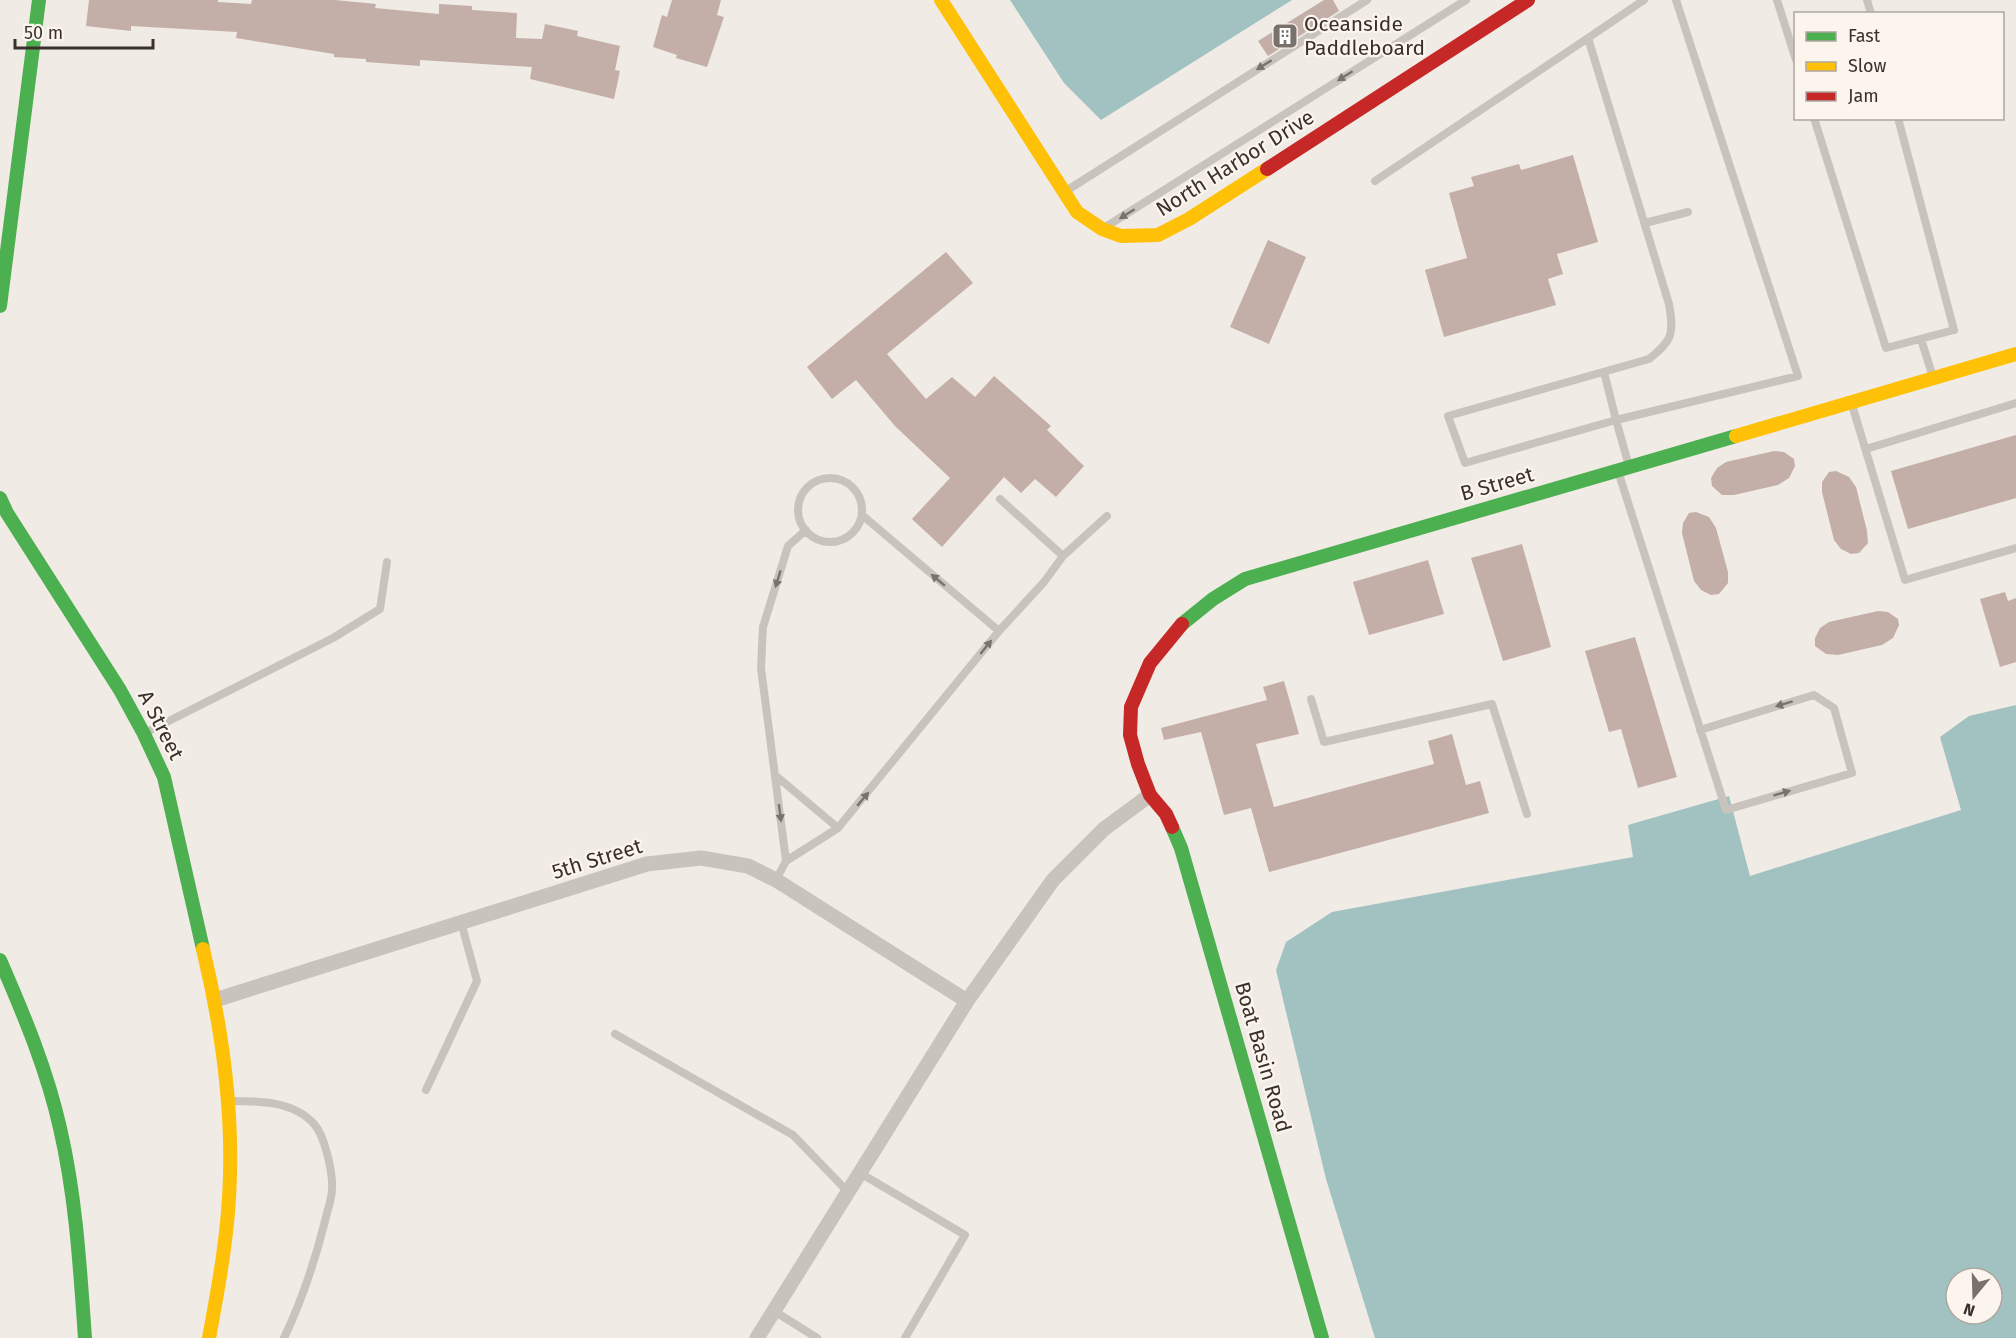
<svg xmlns="http://www.w3.org/2000/svg" width="2016" height="1338" viewBox="0 0 2016 1338" font-family="'Fira Sans',sans-serif">
	<style>
		.water { fill: #a1c2c1; fill-rule: evenodd }
		.building { fill: #c3afa7 }
		.lines { fill: none; stroke-linecap: round; stroke-linejoin: round }
		.lane { stroke: #c9c3be; stroke-width: 8 }
		.street { stroke: #c9c3be; stroke-width: 15 }
		.fast { stroke: #4caf50; stroke-width: 14 }
		.slow { stroke: #ffc107; stroke-width: 14 }
		.jam { stroke: #c62828; stroke-width: 14 }
		.oneway { fill: #7b726d }
		.labels { text-anchor: middle; dominant-baseline: central; stroke-width: 4.5; stroke-linejoin: round; paint-order: stroke }
		.poi-label { font-size: 21px; fill: #3b302b; stroke: #fbf5ee; text-anchor: start }
		.street-label { font-size: 21px; fill: #3b302b; stroke: #fbf5ee }
	</style>
	<rect width="100%" height="100%" fill="#f0ebe5"/>
	<path class="water" d="M1010 0H1292L1101 120 1064 83Z
		M2016 705V1338H1375L1326 1179 1276 970 1286 942 1332 912 1633 857 1628 825 1729 796 1750 876 1961 810 1940 737 1969 716ZM1956 1278H1992V1314H1956Z"/>
	<path class="building" d="M89 0H218V2L251 4 252 0H335L376 4 375 8 439 14V4L472 6V10L517 13 516 38 542 39 545 24 578 31 577 36 620 46 615 70 620 71 614 99 530 79 532 67 420 60V66L366 62V59L334 57V54L236 38 237 32 131 26V31L86 26Z
		M672 0H721L717 15 724 17 707 67 676 58 677 55 653 47 662 15 667 17Z
		M1324 0H1333L1339 11 1268 56 1258 41Z
		M1573 155 1598 242 1557 254 1563 274 1548 279 1556 305 1444 337 1425 270 1467 258 1449 193 1474 186 1471 177 1519 164 1521 170Z
		M1268 240 1306 257 1269 344 1230 327Z
		M946 252 973 283 887 354 926 399 952 377 975 397 994 376 1051 426 1047 430 1084 466 1056 497 1035 479 1021 493 1004 477 942 547 912 519 950 478 895 426 856 380 832 399 807 367Z
		M2016 435V498L1908 529 1891 471Z
		M1774 451 1784 452 1794 459 1795 466 1789 478 1778 485 1734 495H1722L1712 486 1711 478 1717 468 1726 462Z
		M1836 471 1849 477 1856 487 1867 531 1868 543 1859 553 1851 554 1841 549 1834 540 1822 492V482L1829 472Z
		M1696 512 1709 517 1716 528 1728 572V583L1719 594 1711 595 1701 590 1694 581 1682 533 1683 523 1689 513Z
		M1522 544 1551 647 1503 661 1471 558Z
		M1428 560 1444 614 1369 635 1353 582Z
		M2005 592 2008 601 2016 598V662L2000 667 1980 599Z
		M1878 611 1888 612 1898 619 1899 625 1893 638 1882 645 1838 655 1826 654 1815 646V638L1820 628 1829 622Z
		M1635 637 1677 777 1638 788 1621 729 1609 732 1585 651Z
		M1284 681 1299 734 1256 744 1274 807 1434 764 1428 741 1452 734 1466 785 1480 781 1489 813 1269 872 1251 808 1224 815 1201 732 1164 740 1161 728 1267 700 1263 687Z"/>
	<g class="lines">
		<path class="lane" d="M1777 0 1796 60
			M1867 0 1871 14
			M1814 118 1886 348 1954 330 1898 118
			M1375 181 1588 38
			M1066 191 1367 0
			M1645 223 1688 212
			M1107 226 1466 0
			M1921 339 1933 377
			M1604 372 1616 420 1798 376 1676 0
			M1852 405 1905 580 2016 548
			M1866 449 2016 403
			M1629 466 1616 420 1465 463 1448 416 1649 359C1673 340 1674 334 1669 304L1588 38 1644 0
			M1618 471 1726 810 1852 773 1834 708 1814 695 1700 730
			M798 510a32 32 0 1 1 64 0a32 32 0 1 1-64 0Z
			M1000 499 1063 556
			M862 515 999 631
			M1311 699 1324 742 1492 704 1527 814
			M145 733 333 638 380 609 387 562
			M775 775 838 828
			M786 861 761 668 763 627 788 546 806 530
			M776 880 786 861 838 828 999 631 1044 582 1063 556 1107 516
			M615 1034 793 1135 848 1192
			M426 1090 477 981 461 922
			M228 1101C256 1101 293 1100 314 1124 325 1136 333 1173 332 1189 332 1199 327 1211 325 1221 315 1261 302 1300 284 1338
			M860 1173 965 1235 905 1338
			M774 1311 817 1338"/>
		<path class="street" d="M215 1000 647 864 701 858 748 866 776 880 967 1001
			M757 1338 967 1001 1053 880 1104 829 1150 795"/>
		<path class="fast" d="M0 306 39 0
			M0 498 7 513 120 690 144 734 164 777 203 949
			M1182 624 1213 599 1245 579 1736 436
			M1172 827 1181 848 1322 1338
			M0 960C24 1015 47 1070 60 1128 76 1197 80 1268 85 1338"/>
		<path class="slow" d="M941 0 1077 212 1102 229 1121 236 1158 235 1189 219 1267 169
			M1736 436 2016 354
			M203 949C220 1020 232 1102 230 1175 229 1230 219 1284 209 1338"/>
		<path class="jam" d="M1267 169 1528 0
			M1172 827 1166 814 1150 795 1138 764 1130 735 1131 707 1150 663 1182 624"/>
	</g>
	<defs><path id="oneway-solid" d="M-6-.8H1V-3.2L6.5 0L1 3.2V.8H-6Z" transform="scale(1.5)"/></defs>
	<g class="oneway">
		<use href="#oneway-solid" transform="translate(1264 65) rotate(148)"/>
		<use href="#oneway-solid" transform="translate(1345 76) rotate(148)"/>
		<use href="#oneway-solid" transform="translate(1127 214) rotate(148)"/>
		<use href="#oneway-solid" transform="translate(778 579) rotate(107)"/>
		<use href="#oneway-solid" transform="translate(938 580) rotate(-140)"/>
		<use href="#oneway-solid" transform="translate(986 647) rotate(-51)"/>
		<use href="#oneway-solid" transform="translate(1784 704) rotate(163)"/>
		<use href="#oneway-solid" transform="translate(1782 793) rotate(-17)"/>
		<use href="#oneway-solid" transform="translate(863 799) rotate(-50)"/>
		<use href="#oneway-solid" transform="translate(780 813) rotate(83)"/>
	</g>
	<defs>
		<g id="building-square" transform="scale(1.35)"><rect x="-9" y="-9" width="18" height="18" rx="4" fill="#7a716c" stroke="#fbf5ee"/><path d="M-4-6H4V6H1V3H-1V6H-4ZM-2.5-4.3h1.7v1.8h-1.7ZM.8-4.3h1.7v1.8H.8ZM-2.5-1h1.7V.8h-1.7ZM.8-1h1.7V.8H.8Z" fill="#fff"/></g>
	</defs>
	<g fill-rule="evenodd">
		<use href="#building-square" x="1285" y="36"/>
	</g>
	<g class="labels">
		<g class="poi-label">
			<text x="1304" y="24">Oceanside<tspan x="1304" dy="24">Paddleboard</tspan></text>
		</g>
		<g class="street-label">
			<text transform="translate(1235 163) rotate(-32)">North Harbor Drive</text>
			<text transform="translate(1497 484) rotate(-16)">B Street</text>
			<text transform="translate(161 725) rotate(63)">A Street</text>
			<text transform="translate(597 859) rotate(-17)">5th Street</text>
			<text transform="translate(1263 1057) rotate(74)">Boat Basin Road</text>
		</g>
	</g>
	<rect x="1794" y="12" width="210" height="108" fill="#fbf5ee" stroke="#aea6a0" stroke-width="1.5"/>
	<rect x="1806" y="32" width="30" height="9" fill="#4caf50" stroke="#aea6a0" stroke-width="1.5"/>
	<text x="1848" y="42" font-size="18" fill="#3b302b">Fast</text>
	<rect x="1806" y="62" width="30" height="9" fill="#ffc107" stroke="#aea6a0" stroke-width="1.5"/>
	<text x="1848" y="72" font-size="18" fill="#3b302b">Slow</text>
	<rect x="1806" y="92" width="30" height="9" fill="#c62828" stroke="#aea6a0" stroke-width="1.5"/>
	<text x="1848" y="102" font-size="18" fill="#3b302b">Jam</text>
	<g transform="translate(1974 1296) rotate(199)"><circle r="28" fill="#fbf5ee" stroke="#aea6a0" stroke-width="1.5"/>
	<path d="M0-4.5L10 22L0 15L-10 22Z" fill="#7a716c"/>
	<text y="-9" font-size="16" font-weight="bold" text-anchor="middle" fill="#3b302b">N</text>
	</g>
	<path d="M15 39v9h138v-9" fill="none" stroke="#3b302b" stroke-width="3"/>
	<text x="24" y="39" font-size="18" fill="#3b302b" stroke="#fbf5ee" stroke-width="4.5" paint-order="stroke">50 m</text>
</svg>
